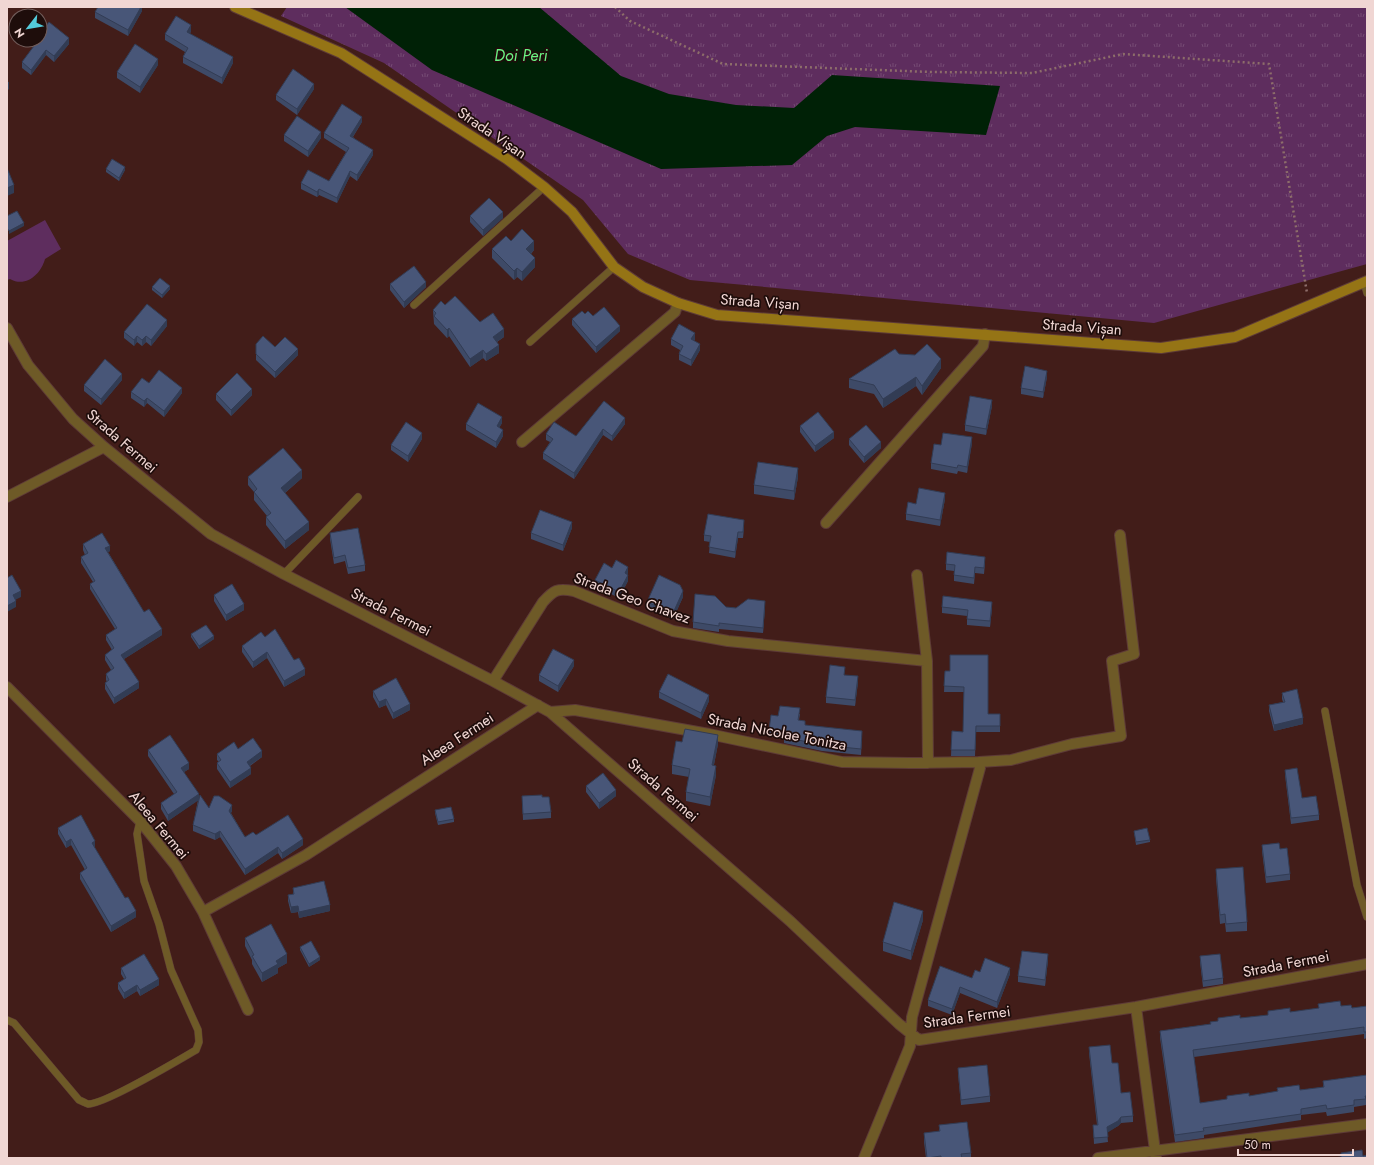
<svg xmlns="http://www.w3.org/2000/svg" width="1374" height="1165" viewBox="0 0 1374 1165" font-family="Jost,sans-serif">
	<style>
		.grass { fill: url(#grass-tufts) }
		.garden { fill: #5e2d5e }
		.water { fill: #002106 }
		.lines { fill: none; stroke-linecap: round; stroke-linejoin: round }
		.lane-casing { stroke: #5e3b37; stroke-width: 8 }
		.street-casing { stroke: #5e3b37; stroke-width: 12 }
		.secondary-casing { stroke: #5e3b37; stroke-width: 12 }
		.path { stroke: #8d6d6a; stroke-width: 2.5; stroke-dasharray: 2 3; stroke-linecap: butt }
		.lane { stroke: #6e5a27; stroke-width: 7 }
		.street { stroke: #6e5a27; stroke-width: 10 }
		.secondary { stroke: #957415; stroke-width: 10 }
		.wall { fill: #3e4a67 }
		.shaded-wall { fill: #323c54 }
		.building { fill: #485678; stroke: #323c54 }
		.labels { text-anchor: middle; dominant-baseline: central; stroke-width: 3.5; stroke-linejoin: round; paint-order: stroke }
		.street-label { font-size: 15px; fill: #f0d6d3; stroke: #1e0d0b }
		.water-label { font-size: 16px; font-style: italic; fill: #6bf383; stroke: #1e0d0b }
	</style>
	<defs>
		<pattern id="grass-tufts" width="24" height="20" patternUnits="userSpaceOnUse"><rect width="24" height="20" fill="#5e2d5e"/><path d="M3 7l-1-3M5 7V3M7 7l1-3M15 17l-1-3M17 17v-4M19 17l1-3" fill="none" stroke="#754b74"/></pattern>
	</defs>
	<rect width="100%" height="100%" fill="#421d19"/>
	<path class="grass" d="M287 7H1367V264L1154 323 690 280 628 254 583 200 384 63 281 16Z"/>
	<path class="garden" d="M45 220 61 249 45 259C41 274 26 288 10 279L7 280V241Z"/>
	<path class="water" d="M345 7H539L621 76 669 94 736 105 794 108 832 75 1000 86 986 135 855 127 827 136 792 165 661 169 432 70Z"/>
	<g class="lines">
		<g class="lane-casing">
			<path id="lane" d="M1364 282 1367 293
				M414 305 544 187
				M530 342 614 267
				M284 574 358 497
				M1325 711 1357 885 1367 917
				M7 1020 14 1023 79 1100C82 1101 85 1103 88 1104 103 1105 179 1060 196 1050L199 1042 198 1030 171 970 159 924 144 881 137 834 140 821"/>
		</g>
		<g class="street-casing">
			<path id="street" d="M7 328 28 365 73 419 104 447 211 534 284 574 493 681 550 712 790 921 899 1024 919 1040 1136 1007 1367 964
				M522 442 675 312 678 303
				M7 497 104 447
				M826 523 983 346 985 334
				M917 575 927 661 928 763
				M493 681 543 602C554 590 557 588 574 591L673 631 728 641 927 661
				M7 687 140 821 176 866 203 912 248 1010
				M550 712 575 710 709 734 842 762 910 763 979 762 980 768 912 1017 910 1046 864 1158
				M979 762 1011 760 1072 744 1121 736 1112 661 1134 654 1120 535
				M203 912 306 855 538 705
				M1136 1007 1156 1158
				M1098 1158 1367 1124"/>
		</g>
		<g class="secondary-casing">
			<path id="secondary" d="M235 7 341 53 507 159 544 187 572 212 614 267 643 287 678 303 717 315 1161 348 1235 337 1367 281"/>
		</g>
		<path class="path" d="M615 7 630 21 723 64 931 72 1032 73 1123 54 1269 64 1307 293"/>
		<use href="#lane" class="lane"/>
		<use href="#street" class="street"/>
		<use href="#secondary" class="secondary"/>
	</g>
	<path class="wall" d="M142 7V11L128 36 95 18V12Z
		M191 31 190 34 233 63 222 84 183 63V57L185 52 165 40V34Z
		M34 40 69 44 54 62 46 55 31 75 22 68V62L34 46Z
		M158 65 140 93 117 78V72Z
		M314 89 297 115 276 100V95Z
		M362 122 353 137 373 155 357 181 350 176 337 203 319 195 317 197 301 189V183L329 181 346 152 324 138V133Z
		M284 135 321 138 308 157 284 141Z
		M106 169 125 170 119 181 106 172Z
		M470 216 503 218 483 236 470 222Z
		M511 241 534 250 531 254 535 267 522 281 517 277 514 280 492 258V249Z
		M390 284 426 287 404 308 390 290Z
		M152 287 170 289 162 298 152 290Z
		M445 305 480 322 504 337 497 342 499 353 486 361 483 358 470 367 449 336 447 338 434 324 433 310Z
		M585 314 593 316 620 331 596 353 572 325V319Z
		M167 326 151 346 146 342 142 346 137 342 134 346 124 338V332Z
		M671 339H695L694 341 700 350 691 366 679 360V354L680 350 671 345Z
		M256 344 275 347 298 355 275 378 256 360Z
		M899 354 941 368 922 395 916 386 883 408 874 394 849 388V379Z
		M1047 377 1043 398 1021 394V388Z
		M122 380 101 405 84 391V385Z
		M149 383 182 393 164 417 147 403 144 407 131 398V392Z
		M216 394 252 395 231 416 216 400Z
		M604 401 625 424 612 441 603 435 574 479 543 459V453L550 442 546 440V434L576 436Z
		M992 406 986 435 965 431V425Z
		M502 423 499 428 503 436 496 448 466 430V424Z
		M800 426 834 438 815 452 800 432Z
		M422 439 408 462 391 450V445Z
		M849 439 881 448 864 463 849 445Z
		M972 443 967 473 958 471 957 474 931 469V463L941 445Z
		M248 477 302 478 285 493 309 530 285 549 266 525V517L267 516 254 500V492L248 485Z
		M798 477 794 500 754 494V485Z
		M945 499 940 526 906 520V514L916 504Z
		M744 526 743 538H738L735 558 709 553 710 542 704 541V535Z
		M572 528 563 551 531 539V533Z
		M330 533 365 565V571L348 574 345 561 334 564 330 539Z
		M83 544 110 551 108 552 144 612 162 635 124 659 139 688 114 704 105 689V683L107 682 106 680V674L111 670 105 660V655L112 650 106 640V635L115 629 90 589V584L93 582 81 563V557L85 555 83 550Z
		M985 563 984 574 975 573 974 584 954 581V571L946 570V564Z
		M612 568 628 573 627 574 628 581 619 598 595 586V580Z
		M214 595 244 610 226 621 214 601Z
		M683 597 673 619 647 608V602Z
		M726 607 736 608 765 607 763 633 719 629V632L693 628V622Z
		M942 607 992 608 990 627 967 625V616L942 613Z
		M191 634 214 639 199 649 191 637Z
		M265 637 294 660 305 675 284 687 267 658 253 668 242 652V646Z
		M574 666 558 692 539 681V675Z
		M945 671H950L988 714H1000V732H976L975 756H951L952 731 963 732 964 692H944Z
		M858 682 855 706 826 703V697Z
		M373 691 410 710 393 719 386 705 379 708 373 697Z
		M659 692 709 701 701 719 659 698Z
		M1282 693 1303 724 1274 731 1269 711V705L1283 702 1282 699Z
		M800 714 799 720 805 725 862 737 861 755 822 751 784 743V738L769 736V730L778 716Z
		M682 742 718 744 714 765 716 775 710 806 686 801V792L689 777 672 774V765Z
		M238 749 262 757 250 766 251 774 230 788 217 769V763L219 762 217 760V754Z
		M148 750 189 769 184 772 199 798 209 808 232 811 231 813 245 837 256 835 303 845 282 859 278 853 245 875 220 837 215 840 193 831V825L198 800 168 821 161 809V803L174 794 148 756Z
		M1285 770 1302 798 1319 815V820L1291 824 1285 775Z
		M586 786 616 796 599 809 586 792Z
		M522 796 542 797 551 812V818L523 820Z
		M435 810 454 819V822L438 825 435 813Z
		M58 828 95 847H94L136 917 111 932 80 879V873L85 870 71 845 66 848 58 834Z
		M1134 831 1150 840V842L1136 845Z
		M1262 845 1290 874V880L1266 883 1262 851Z
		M1216 869 1247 922V931L1226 932 1225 923 1220 924 1216 878Z
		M293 888 330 911 299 918 298 912 291 913 288 901V895L293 894Z
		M923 920 911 960 883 951V942Z
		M245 938 287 963 278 968V973L262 982 252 964V960L245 946Z
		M300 947 320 960 309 967 300 950Z
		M1200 956 1223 978V984L1203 987 1200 962Z
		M1048 960 1045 986 1018 982V976Z
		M121 968 159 985 140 996 137 991 124 999 118 989V983L124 979 121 974Z
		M980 972 1010 974 997 1008 960 993 952 1015 928 1006V1000L972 978Z
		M1341 1006 1352 1008 1367 1006V1038L1364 1039V1034L1194 1057 1200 1103 1277 1092V1088L1300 1090 1323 1087V1081L1367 1075V1103H1366V1105L1354 1107V1112L1327 1116 1326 1112 1301 1115V1120L1204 1135V1138L1175 1142 1160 1038V1031L1210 1024 1218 1022V1018H1240L1268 1015V1011L1290 1012Z
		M1089 1047 1112 1063 1121 1093 1133 1116V1122L1121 1123 1118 1126 1107 1132 1108 1142 1094 1144 1093 1125H1097L1089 1053Z
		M958 1068 990 1096V1102L961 1105 958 1074Z
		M939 1125 971 1153V1158H926L924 1142V1133L939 1132Z"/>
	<path class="shaded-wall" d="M141 7H142V11L128 36V30Z
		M191 25V31L187 38V32Z
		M69 38V44L54 62V56Z
		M46 50V55L31 75V70Z
		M233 57V63L222 84V78Z
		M158 59V65L140 93V87Z
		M9 83V89L7 91V85Z
		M314 84V89L297 115V109Z
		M362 117V122L350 141V136Z
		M321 132V138L308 157V151Z
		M373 150V155L357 181V175Z
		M125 167V170L119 181V178Z
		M350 171V176L337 203V198Z
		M14 185V193L7 196V188Z
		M319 189V195L317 197V192Z
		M503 212V218L483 236V230Z
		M24 223V226L9 234V231Z
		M534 241V250L526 258V249Z
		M535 258V267L522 281V272Z
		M517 268V277L514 280V271Z
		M426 282V287L404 308V302Z
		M170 286V289L162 298V295Z
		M167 320V326L151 346V340Z
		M620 326V331L596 353V347Z
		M449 328V336L447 338V330Z
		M504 329V337L493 344V337Z
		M695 333V339L691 345V339Z
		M137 336V342L134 346V340Z
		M146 336V342L142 346V340Z
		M700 344V350L691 366V360Z
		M499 345V353L486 361V354Z
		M298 349V355L275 378V372Z
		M483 350V358L470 367V359Z
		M941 359V368L922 395V386Z
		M1047 371V377L1043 398V392Z
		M122 374V380L101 405V399Z
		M916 377V386L883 408V399Z
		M182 388V393L164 417V411Z
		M252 389V395L231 416V410Z
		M147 398V403L144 407V401Z
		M992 400V406L986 435V429Z
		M502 417V423L497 432V426Z
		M625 418V424L612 441V436Z
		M603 429V435L574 479V473Z
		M503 430V436L496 448V442Z
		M834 432V438L815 452V446Z
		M422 433V439L408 462V456Z
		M972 437V443L967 473V467Z
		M881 442V448L864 463V457Z
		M798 468V477L794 500V491Z
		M302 470V478L281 496V488Z
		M945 493V499L940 526V520Z
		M744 520V526L743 538V532Z
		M309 522V530L285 549V541Z
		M572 522V528L563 551V545Z
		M738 532V538L735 558V552Z
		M110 546V551L105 554V548Z
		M628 567V573L625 579V573Z
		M628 575V581L619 598V592Z
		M21 591V597L13 601V595Z
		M683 591V597L673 619V613Z
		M16 601V607L7 612V606Z
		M765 601V607L763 633V628Z
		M992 602V608L990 627V621Z
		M244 604V610L226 621V615Z
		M162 629V635L121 661V655Z
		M214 636V639L199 649V646Z
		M267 652V658L253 668V662Z
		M574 660V666L558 692V686Z
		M305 669V675L284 687V681Z
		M858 676V682L855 706V700Z
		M139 682V688L114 704V698Z
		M709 695V701L701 719V713Z
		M386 699V705L379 708V702Z
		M410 704V710L393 719V713Z
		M1303 718V724L1274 731V725Z
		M718 735V744L712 774V765Z
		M262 751V757L247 767V762Z
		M189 763V769L181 774V768Z
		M716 766V775L710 806V797Z
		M251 768V774L230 788V782Z
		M616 790V796L599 809V803Z
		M199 794V800L168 821V815Z
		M232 805V811L229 816V811Z
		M220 831V837L215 840V834Z
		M71 839V845L66 848V842Z
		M303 839V845L282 859V853Z
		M95 841V847L92 849V843Z
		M278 847V853L245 875V869Z
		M330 905V911L299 918V912Z
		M298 906V912L291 913V907Z
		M136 911V917L111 932V926Z
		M923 911V920L911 960V951Z
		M287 954V963L278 968V973L262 982V973L276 961Z
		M1048 954V960L1045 986V980Z
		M320 957V960L309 967V964Z
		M1010 968V974L997 1008V1002Z
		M159 979V985L140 996V990Z
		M137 985V991L124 999V993Z
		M960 987V993L952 1015V1009Z
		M1121 1117V1123L1118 1126 1107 1133V1127Z"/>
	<path class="building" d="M98 7H141L128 30 95 12Z
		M176 16 191 25 187 32 233 57 222 78 183 57 188 48 165 34Z
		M49 22 69 38 54 56 46 50 31 70 22 62 37 42 34 40H40V33Z
		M135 44 158 59 140 87 117 72Z
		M293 69 314 84 297 109 276 95Z
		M7 81 9 83 7 85Z
		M342 104 362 117 350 136 373 150 357 175 350 171 337 198 319 189 317 192 301 183 308 170 329 181 349 148 324 133Z
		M297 116 321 132 308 151 284 135Z
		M112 159 125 167 119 178 106 169Z
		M7 168 14 185 7 188Z
		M489 198 503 212 483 230 470 216Z
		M17 211 24 223 9 231 7 228V216Z
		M522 229 534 241 526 249 535 258 522 272 517 268 514 271 492 249 506 236 511 241Z
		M414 266 426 282 404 302 390 284Z
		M160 278 170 286 162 295 152 287Z
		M455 296 480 322 493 313 504 329 493 337 499 345 486 354 483 350 470 359 449 328 447 330 434 316 436 313 433 310 441 301 445 305Z
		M147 304 167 320 151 340 146 336 142 340 137 336 134 340 124 332Z
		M604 307 620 326 596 347 572 319 582 311 585 314 588 311 593 316Z
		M679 324 695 333 691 339 700 344 691 360 679 354 683 346 671 339Z
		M263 336 275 347 285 337 298 349 275 372 256 354V344Z
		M927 344 941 359 922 386 916 377 883 399 874 385 849 379 895 349 899 354 915 355Z
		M105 359 122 374 101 399 84 385Z
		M1025 366 1047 371 1043 392 1021 388Z
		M159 370 182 388 164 411 147 398 144 401 131 392 142 378 149 383Z
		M237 373 252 389 231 410 216 394Z
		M970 396 992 400 986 429 965 425Z
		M604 401 625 418 612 436 603 429 574 473 543 453 553 439 546 434 554 422 576 436Z
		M478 403 502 417 497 426 503 430 496 442 466 424Z
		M818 412 834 432 815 446 800 426Z
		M406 422 422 433 408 456 391 445Z
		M866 425 881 442 864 457 849 439Z
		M943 433 972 437 967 467 958 465 957 468 931 463 934 444 941 445Z
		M283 448 302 470 281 488 309 522 285 541 266 517 271 513 254 492 257 489 248 477Z
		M758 462 798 468 794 491 754 485Z
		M919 488 945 493 940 520 906 514 908 502 916 504Z
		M540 510 572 522 563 545 531 533Z
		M708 514 744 520 743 532H738L735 552 709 547 711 536 704 535Z
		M358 528 365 565 348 568 345 555 334 558 330 533Z
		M102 533 110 546 105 548 144 612 149 609 162 629 121 655 139 682 114 698 105 683 109 680 106 674 114 668 105 655 114 648 106 635 117 628 90 584 95 581 81 557 88 553 83 544Z
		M947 552 985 557 984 568 975 567 974 578 954 575 955 565 946 564Z
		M616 560 628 567 625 573 628 575 619 592 595 580 604 563 612 568Z
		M12 575 21 591 13 595 16 601 7 606V578Z
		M659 575 680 585 683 591 673 613 647 602Z
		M232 584 244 604 226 615 214 595Z
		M695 594 715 596 726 607 736 608 748 599 765 601 763 628 719 623V626L693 622Z
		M943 596 992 602 990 621 967 619 968 610 942 607Z
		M206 625 214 636 199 646 191 634Z
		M275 629 294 660 299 658 305 669 284 681 267 652 253 662 242 646 261 632 265 637Z
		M553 649 574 660 558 686 539 675Z
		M950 655H988V714H1000V726H976L975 750H951L952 731 963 732 964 687 944 686 945 671H950Z
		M830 665 845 667 844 675 858 676 855 700 826 697Z
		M668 674 709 695 701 713 659 692Z
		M396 678 410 704 393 713 386 699 379 702 373 691Z
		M1297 689 1303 718 1274 725 1269 705 1285 702 1282 693Z
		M780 706 800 708 798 720 805 721V725L862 731 861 749 822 745 784 737 785 732 769 730 771 715 778 716Z
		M685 729 718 735 712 765 716 766 710 797 686 792 690 769 672 765 676 741 682 742Z
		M170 735 189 763 181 768 199 794 168 815 161 803 177 792 148 750Z
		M253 738 262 751 247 762 251 768 230 782 217 763 221 760 217 754 234 742 238 749Z
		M1297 768 1302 798 1316 796 1319 815 1291 818 1285 770Z
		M603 773 616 790 599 803 586 786Z
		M200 795 209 808 214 796H219L232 805 229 811 245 837 253 832 256 835 288 815 303 839 282 853 278 847 245 869 220 831 215 834 193 825Z
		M542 795V797H549L551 812 523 814 522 796Z
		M451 807 454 819 438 822 435 810Z
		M81 815 95 841 92 843 125 898 128 897 136 911 111 926 80 873 87 868 71 839 66 842 58 828Z
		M1147 828 1150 840 1136 842 1134 831Z
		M1279 843 1280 849 1287 848 1290 874 1266 877 1262 845Z
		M1243 867 1247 922 1226 924 1225 914 1220 915 1216 869Z
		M324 881 330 905 299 912 298 906 291 907 288 895 294 894 293 888Z
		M894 902 923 911 911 951 883 942Z
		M271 924 287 954 276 961 278 964 262 973 252 956 254 955 245 938Z
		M311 941 320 957 309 964 300 947Z
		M1022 951 1048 954 1045 980 1018 976Z
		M144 954 159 979 140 990 137 985 124 993 118 983 126 978 121 968Z
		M1220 954 1223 978 1203 981 1200 956Z
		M985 958 1010 968 997 1002 960 987 952 1009 928 1000 940 966 972 978 975 970 980 972Z
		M1340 1001 1341 1006 1351 1005 1352 1008 1367 1006V1032H1364V1027L1193 1050 1200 1103 1227 1099V1096L1249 1093V1096L1278 1091 1277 1088 1299 1085 1300 1090 1324 1087 1323 1081 1367 1075V1096H1365L1366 1099 1354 1100V1105L1327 1109 1326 1105 1301 1109V1114L1203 1128 1204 1131 1175 1135 1160 1031 1211 1024 1210 1022 1218 1021V1018L1240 1015V1018L1268 1015V1011L1290 1008V1012L1319 1008 1318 1004Z
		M1110 1045 1112 1063H1118L1121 1093 1130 1092 1133 1116 1121 1117 1118 1121 1107 1127 1108 1137 1094 1138 1093 1125H1098L1089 1047Z
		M987 1065 990 1096 961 1100 958 1068Z
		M967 1122 971 1153 961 1154 962 1158H941V1156L927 1158 924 1133 940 1131 939 1125Z
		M1362 1150 1363 1156 1367 1155V1158H1334L1341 1157V1153Z"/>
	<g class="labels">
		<g class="street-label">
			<text transform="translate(492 133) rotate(34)">Strada Vișan</text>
			<text transform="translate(760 302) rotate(4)">Strada Vișan</text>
			<text transform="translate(1082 327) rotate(4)">Strada Vișan</text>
			<text transform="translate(122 441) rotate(41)">Strada Fermei</text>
			<text transform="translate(632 598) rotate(20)">Strada Geo Chavez</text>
			<text transform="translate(391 612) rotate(27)">Strada Fermei</text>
			<text transform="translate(777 732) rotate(11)">Strada Nicolae Tonitza</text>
			<text transform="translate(457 739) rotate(-33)">Aleea Fermei</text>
			<text transform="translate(663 790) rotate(41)">Strada Fermei</text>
			<text transform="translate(159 825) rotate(50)">Aleea Fermei</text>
			<text transform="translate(1286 964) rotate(-11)">Strada Fermei</text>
			<text transform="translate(967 1017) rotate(-8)">Strada Fermei</text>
		</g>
		<g class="water-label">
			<text x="521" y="55">Doi Peri</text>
		</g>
	</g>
	<rect width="1374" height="1165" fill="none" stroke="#f0d6d3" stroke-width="16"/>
	<g transform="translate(28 28) rotate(239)"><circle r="19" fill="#1e0d0b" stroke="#725d5b"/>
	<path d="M0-3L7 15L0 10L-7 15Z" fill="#53cbdb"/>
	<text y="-6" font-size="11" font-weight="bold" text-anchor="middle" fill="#f0d6d3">N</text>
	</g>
	<path d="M1238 1149v6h115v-6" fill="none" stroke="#f0d6d3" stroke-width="2"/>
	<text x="1244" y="1149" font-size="12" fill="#f0d6d3" stroke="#1e0d0b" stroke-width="3" paint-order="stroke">50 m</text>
</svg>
